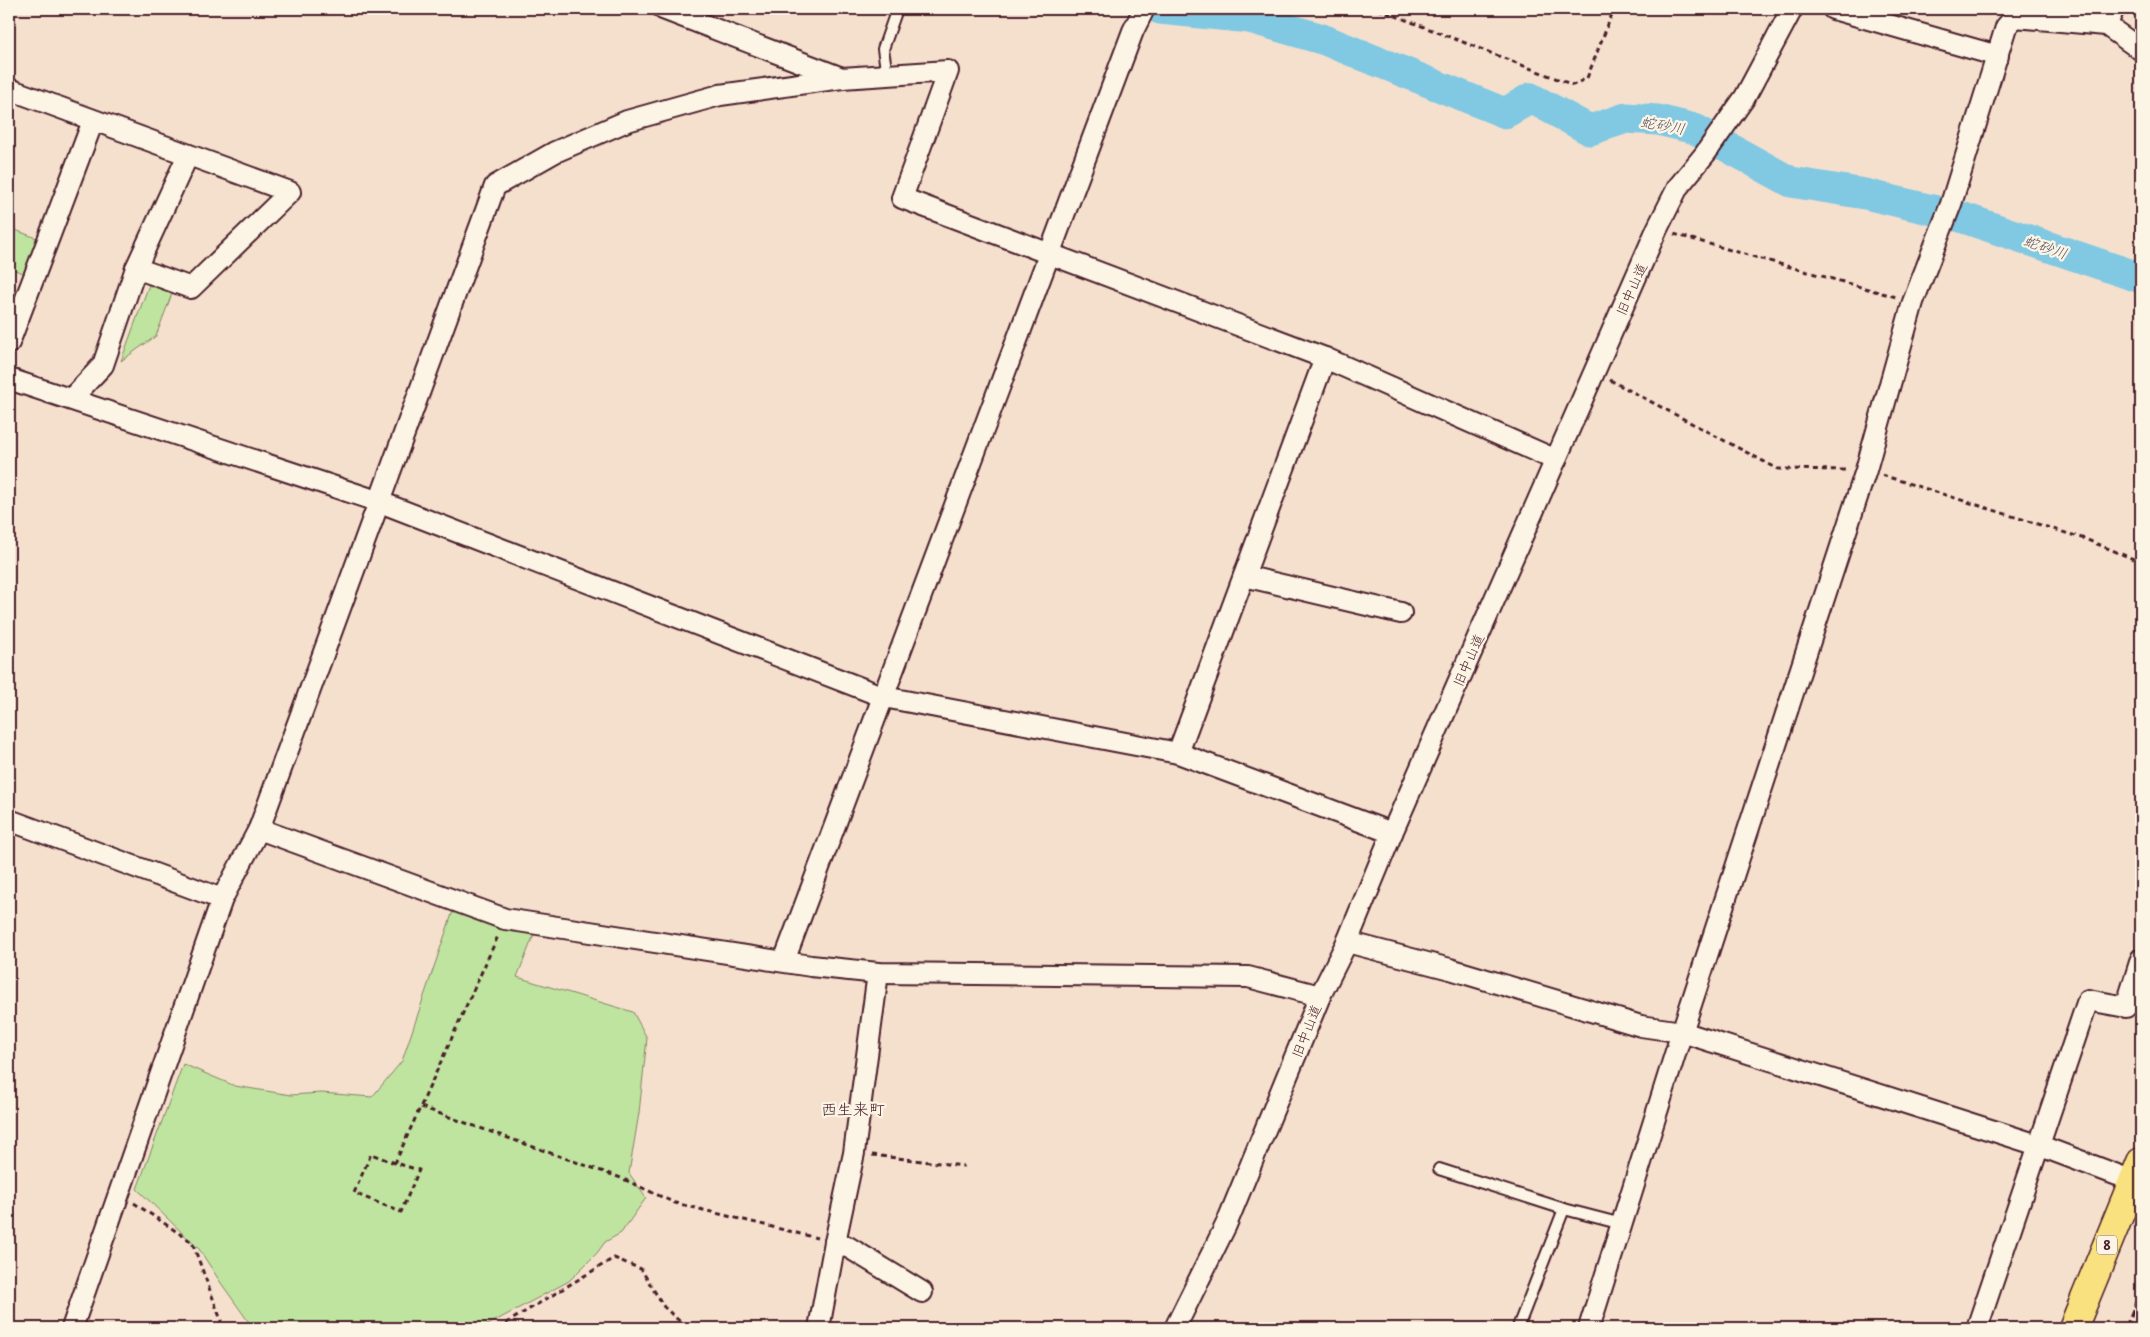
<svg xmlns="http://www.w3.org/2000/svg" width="2150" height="1337" font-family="'Playpen Sans','Klee One',sans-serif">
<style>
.green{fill:#bfe49f;stroke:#848265}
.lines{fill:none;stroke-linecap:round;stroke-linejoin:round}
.river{stroke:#81c8e2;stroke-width:31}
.service-casing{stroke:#4a1f2b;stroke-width:14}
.minor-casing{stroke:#4a1f2b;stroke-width:24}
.trunk-casing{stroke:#4a1f2b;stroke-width:31}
.path{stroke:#4a1f2b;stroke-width:3;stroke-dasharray:5 4;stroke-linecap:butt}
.service{stroke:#fcf5e5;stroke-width:10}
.minor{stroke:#fcf5e5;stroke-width:20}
.trunk{stroke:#fae180;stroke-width:28}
.rail{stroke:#4a1f2b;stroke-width:4;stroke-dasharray:8 4;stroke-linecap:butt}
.labels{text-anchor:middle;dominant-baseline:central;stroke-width:4.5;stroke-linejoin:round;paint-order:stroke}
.shield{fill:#fcf5e5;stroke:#7f5f63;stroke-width:1}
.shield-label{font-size:12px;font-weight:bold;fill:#4a1f2b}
.street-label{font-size:14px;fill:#4a1f2b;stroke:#fcf5e5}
.water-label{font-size:15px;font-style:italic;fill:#5a5262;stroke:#fcf5e5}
.quarter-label{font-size:16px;fill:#4a1f2b;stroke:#fcf5e5}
</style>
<rect width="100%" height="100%" fill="#f5e0ce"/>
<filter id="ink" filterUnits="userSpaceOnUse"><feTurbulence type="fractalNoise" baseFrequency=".02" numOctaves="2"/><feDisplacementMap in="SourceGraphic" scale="10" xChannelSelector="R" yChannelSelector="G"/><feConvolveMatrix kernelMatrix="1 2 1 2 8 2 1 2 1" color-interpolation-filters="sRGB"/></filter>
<g filter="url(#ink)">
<g class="green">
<polygon points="10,228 39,239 26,274 9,268"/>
<polygon points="150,282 173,291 156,336 121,361"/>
<polygon points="454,908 535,932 517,977 633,1012 647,1038 639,1113 629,1173 646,1198 621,1233 605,1242 597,1253 569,1281 482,1328 253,1328 221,1283 199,1249 137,1189 183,1064 235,1086 291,1095 321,1093 372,1097 402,1061"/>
</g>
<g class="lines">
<polyline class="river" points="1160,9 1250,18 1322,39 1505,113 1531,98 1590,130 1626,118 1658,120 1695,129 1791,182 1865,194 1958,216 2141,278"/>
<defs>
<g id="service">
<polyline points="887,75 883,49 897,9"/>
<polyline points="1439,1169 1564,1209 1622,1224"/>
<polyline points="1518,1327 1564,1209"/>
</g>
<g id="minor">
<polyline points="663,9 842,78 948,71 902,198 1325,358 1556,460"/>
<polyline points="1833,9 1998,56"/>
<polyline points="2106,25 2114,9"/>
<polyline points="9,89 290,192 191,288 136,268"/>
<polyline points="9,343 93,121"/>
<polyline points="9,379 380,502 884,697 1178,753 1392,833"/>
<polyline points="71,399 103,365 136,268 188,155"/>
<polyline points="1244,576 1401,613"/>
<polyline points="1178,753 1325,358"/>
<polyline points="9,820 222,899"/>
<polyline points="259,829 505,919 811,966 878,973 1248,977 1320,996"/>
<polyline points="1347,942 1450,969 1641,1026 1682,1032 2038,1145 2141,1184"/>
<polyline points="784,961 1133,31 1144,9"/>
<polyline points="835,1242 848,1247 922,1292"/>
<polyline points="72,1328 222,899 259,829 495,186 555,152 627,121 720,95 842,78"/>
<polyline points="819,1328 835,1242 854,1153 878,973"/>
<polyline points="1175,1328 1226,1225 1320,996 1347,942 1392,833 1657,229 1678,187 1705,154 1745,97 1792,9"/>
<polyline points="1589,1328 1682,1032 1866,470 1913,302 1951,204 2006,27 2015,17 2106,25 2141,50"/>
<polyline points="1977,1328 2088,1000 2126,1007 2141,959"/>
</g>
<polyline id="trunk" points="2073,1328 2141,1162"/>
</defs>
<use href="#service" class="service-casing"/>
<use href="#minor" class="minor-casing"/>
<use href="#trunk" class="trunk-casing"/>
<g class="path">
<polyline points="1378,9 1573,85 1587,78 1614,9"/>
<polyline points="1674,234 1896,297"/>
<polyline points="1610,380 1778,469 1847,470"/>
<polyline points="1882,475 2085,539 2141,562"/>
<polyline points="421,1107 621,1178 675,1203 817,1238"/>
<polyline points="872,1155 964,1166"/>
<polyline points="395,1163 371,1154 354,1193 401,1212 419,1170 395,1163 498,936"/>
<polyline points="134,1203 192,1242 221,1320 220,1328"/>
<polyline points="498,1328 614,1258 641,1269 664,1307 687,1328"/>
</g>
<use href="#service" class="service"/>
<use href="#minor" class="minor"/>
<use href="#trunk" class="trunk"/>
<g class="rail">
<polyline points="2126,1328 2141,1291"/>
<polyline points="2138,1328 2141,1320"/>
</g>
</g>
</g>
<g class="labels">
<rect class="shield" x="2097" y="1235.5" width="20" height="19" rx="4"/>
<g class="shield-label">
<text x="2107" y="1245">8</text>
</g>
<g class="street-label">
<text transform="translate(1631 289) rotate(-66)">旧中山道</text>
<text transform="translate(1468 660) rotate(-66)">旧中山道</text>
<text transform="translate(1306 1031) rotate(-68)">旧中山道</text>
</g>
<g class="water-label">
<text transform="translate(1663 124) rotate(10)">蛇砂川</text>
<text transform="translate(2046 246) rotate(19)">蛇砂川</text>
</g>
<g class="quarter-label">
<text x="853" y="1108">西生来町</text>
</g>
</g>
<rect width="2150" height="1337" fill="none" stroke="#fcf5e5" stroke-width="30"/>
<rect x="15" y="15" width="2120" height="1307" fill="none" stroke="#4a1f2b" stroke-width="2" filter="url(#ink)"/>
</svg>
